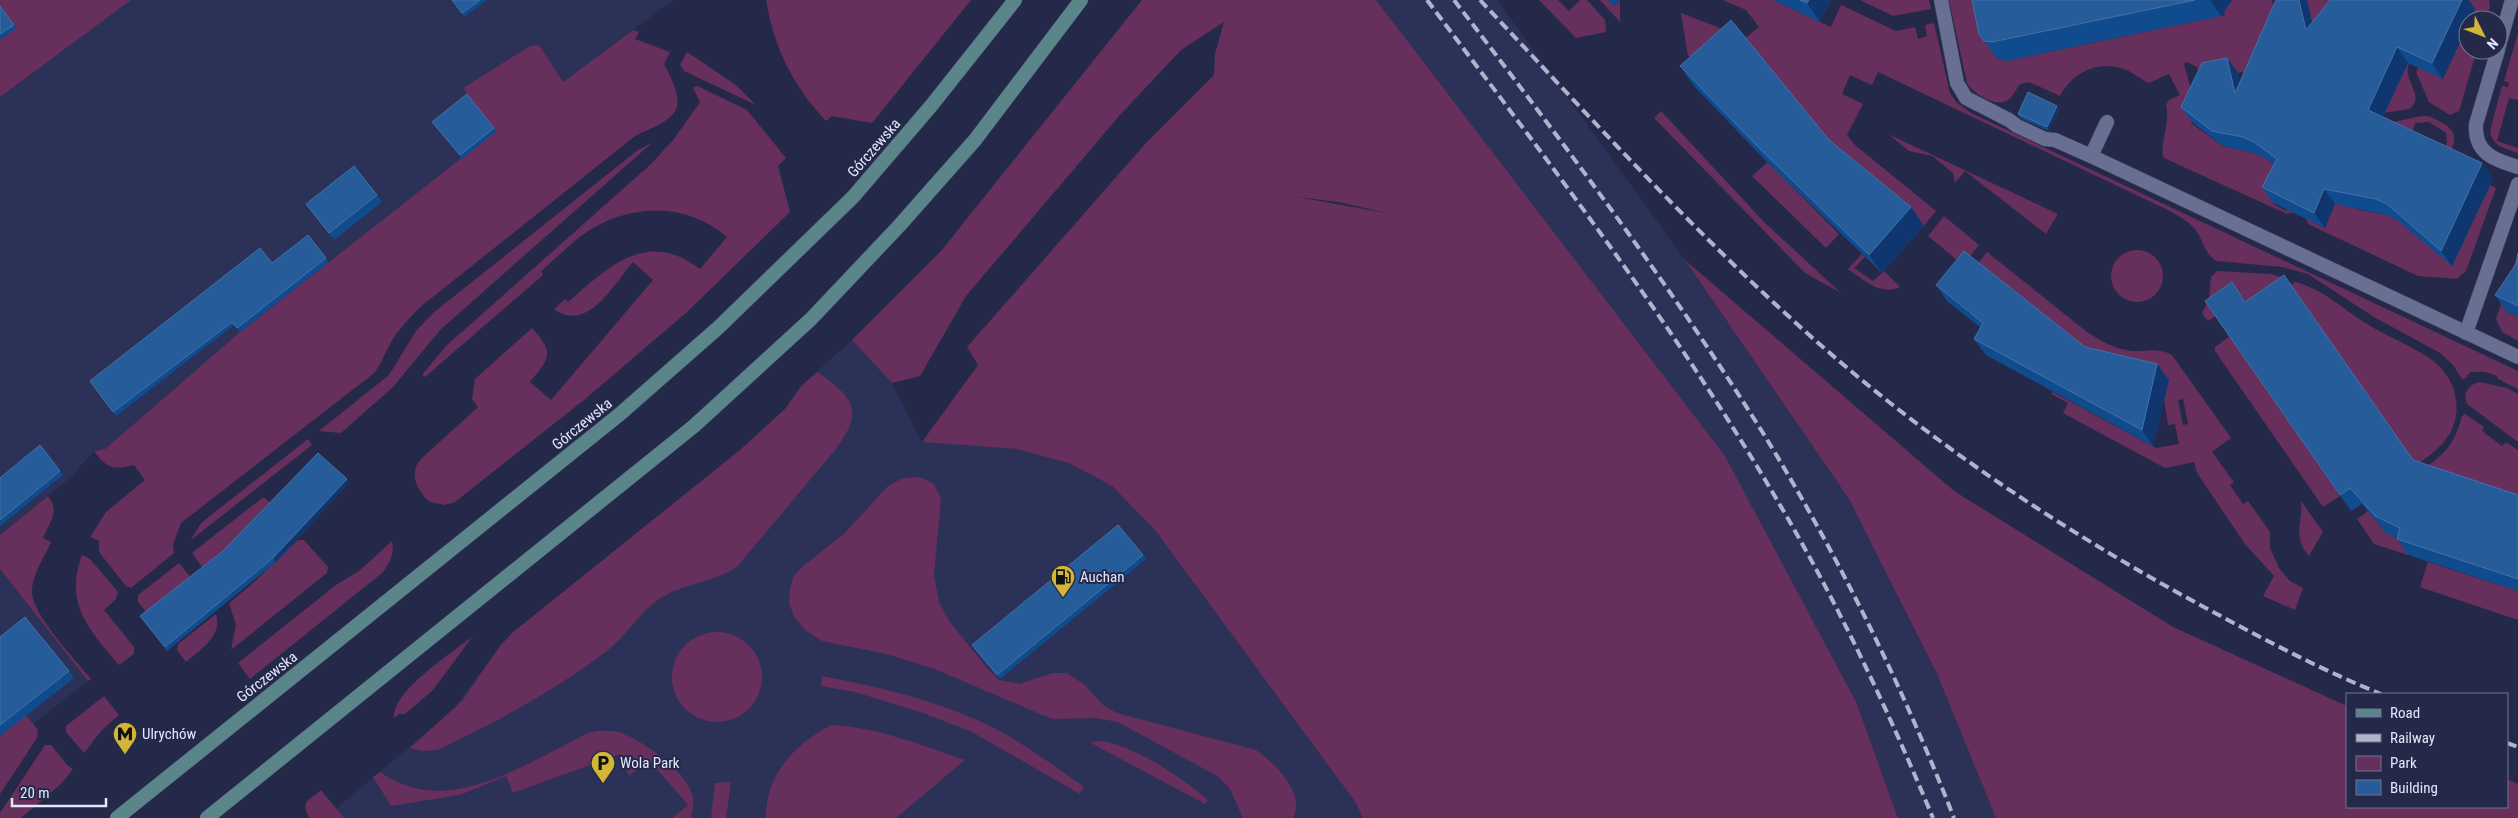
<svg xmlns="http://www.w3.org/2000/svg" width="2518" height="818" font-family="'Roboto Condensed',sans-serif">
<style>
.built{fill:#2c3157}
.green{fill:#672f5b;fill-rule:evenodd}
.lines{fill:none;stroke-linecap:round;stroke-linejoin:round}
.minor-casing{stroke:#41445f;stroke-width:15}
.secondary-casing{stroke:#41445f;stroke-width:15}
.minor{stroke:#686f93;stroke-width:14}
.secondary{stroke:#5a868b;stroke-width:14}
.rail{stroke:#afb4cc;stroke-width:4;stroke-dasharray:10 5;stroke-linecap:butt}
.wall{fill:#104b8e}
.shaded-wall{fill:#0f366e}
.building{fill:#265c9a;stroke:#4471a9}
.labels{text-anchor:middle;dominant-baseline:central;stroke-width:4;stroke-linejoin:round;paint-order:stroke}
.street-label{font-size:15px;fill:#e2e7fc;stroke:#252949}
.poi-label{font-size:15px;fill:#e2e7fc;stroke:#252949;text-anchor:start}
</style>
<rect width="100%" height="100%" fill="#252949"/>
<g class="built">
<polygon points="0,0 673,0 497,131 240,332 105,449 94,451 70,478 0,535"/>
<polygon points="1376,0 1497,0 1685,260 1849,499 1937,674 1996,818 1898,818 1856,702"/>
<polygon points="852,340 892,383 922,442 1017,449 1061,459 1112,486 1155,530 1356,803 1363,818 325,818 453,710 500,646 512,633 740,450 785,409 802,385"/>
<polygon points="0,569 88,681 0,750"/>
</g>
<g class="green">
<polygon points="0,0 131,0 0,97 0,40 16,28 0,7"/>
<path d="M766 0H971L872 123 832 116 826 121C792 84 775 50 766 0Z"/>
<path d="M1142 0H1376L1725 456 1856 702 1898 818H1363L1356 803 1155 530 1112 486 1069 463 1017 449 922 442 978 365 967 347 1146 143 1214 75 1215 54 1224 22 1181 50 1120 115 966 296 920 376 892 383 852 340 941 251ZM1297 197 1338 202 1387 213H1386Z"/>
<polygon points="1539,0 1558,0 1569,11 1580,0 1587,0 1605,20 1606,32 1576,38"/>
<polygon points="1600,0 1608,0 1614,6 1620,0 1620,22"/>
<path d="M1723 0H1773L1831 27 1841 5 1896 31 1915 27 1918 39 1927 36 1925 25 1934 23 1950 93 1956 102 1971 113 2518 371V389L2498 379 2497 376 2485 372H2470L2466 378 2462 379 2453 365 2440 353 2374 317 2308 274 2282 267 2217 261C2205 255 2204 242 2197 232 2191 223 2182 218 2172 212L1878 72 1872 85 1850 75 1842 94 1863 104 1847 135 1855 145 1936 211 1924 226 1842 158 1744 39 1759 27 1746 10Z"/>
<polygon points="1860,0 1929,0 1931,9 1893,16"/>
<path d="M1949 0H1991L2006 61 2225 15 2224 11 2232 0H2272L2278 27 2307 0H2352L2257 69 2213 78 2191 123 2223 146 2254 153 2265 158 2291 177 2295 212 2287 214 2164 158C2158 147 2171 124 2166 105L2169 100 2180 95 2169 74 2149 83C2140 79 2133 72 2124 69 2098 60 2073 72 2060 96L2029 82 2020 84C2016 89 2014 96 2008 100 1997 108 1973 94 1967 83ZM2187 62 2197 67 2199 78 2192 87 2190 86 2184 64ZM2276 197 2290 203 2286 211 2273 204Z"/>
<polygon points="2447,0 2489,0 2490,6 2486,20 2470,20"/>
<polygon points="1681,13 1725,30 1706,71 1691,56 1688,56"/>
<polygon points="2468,25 2468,50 2477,50 2459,111 2450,115 2429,102 2416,72 2419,67 2443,78"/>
<path d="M633 30 639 32 635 39 670 52 664 64C689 111 680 116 635 136L419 308C408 320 396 332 389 346 383 357 381 365 373 374L181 523 173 544 174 553 131 588 126 586 99 552V541L90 537 106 512 145 480 134 465C113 470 107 469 94 451L105 449 240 332 496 131 463 88 530 46 539 45 563 82Z"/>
<path d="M2518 33V100L2509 98 2497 141 2518 148V153C2506 149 2492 146 2490 131L2502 86 2508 87 2509 83 2504 81Z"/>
<polygon points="687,52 736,85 756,105 684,71 680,65"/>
<path d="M2399 58 2409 63C2402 82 2427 96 2409 109L2377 114 2373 112 2387 108 2400 79Z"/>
<path d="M697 86 747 110 786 158 778 166 790 212 686 313 584 400 455 502 445 505 430 502C417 491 408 473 421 459L478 407 472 399 475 379 532 328C555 354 550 357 530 382L551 400 653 280 633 262C614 284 587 334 554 309L565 299 568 302C599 276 635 237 680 257 687 260 694 265 700 269L727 237C685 201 626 203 581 236 567 247 554 260 541 271L543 275 425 377 422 375 446 346 650 165 674 139 700 102 693 88Z"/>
<polygon points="1661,111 1764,222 1841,293 1805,273 1654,118"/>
<path d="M2422 116C2428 115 2431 117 2437 120 2459 131 2456 137 2449 158L2379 125ZM2429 122 2446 133 2447 142 2444 149 2412 134 2415 123Z"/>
<polygon points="1888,134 2058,214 2046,234 1965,171 1955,183 1953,173 1932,156 1909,151"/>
<polygon points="653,142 441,329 393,387 341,433 319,431 389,375 416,331 433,313 638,150"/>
<polygon points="1768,162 1839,234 1826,248 1752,176"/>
<polygon points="2322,184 2356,209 2387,215 2397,220 2490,185 2496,188 2466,271 2457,279 2418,276 2308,224 2306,219"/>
<polygon points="1944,216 1979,245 1963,265 1928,236"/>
<circle cx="2137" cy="276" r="26"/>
<path d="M1987 252 2087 332C2101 341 2115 349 2132 351 2148 352 2155 347 2172 355L2231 438 2212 452 2234 482 2230 485 2243 504 2248 501 2270 532V548L2279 568 2290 581 2303 588 2295 610 2263 596 2274 576 2245 544 2197 473 2194 462 2165 468 2063 413 2068 403 2051 394 2053 392 2156 448 2179 444 2175 424 2168 425 2164 399 2168 380 2096 364 1975 267ZM2183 399 2188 424 2183 425 2178 400Z"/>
<polygon points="2518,253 2518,296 2506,311 2518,317 2518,341 2502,332 2496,319"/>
<path d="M1862 254 1865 257 1854 268 1873 281 1884 271 1900 287C1880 296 1864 280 1848 269Z"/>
<polygon points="1685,260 1954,491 2173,627 2347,706 2347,807 2507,807 2507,779 2518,784 2518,818 1996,818 1937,674 1849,499"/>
<polygon points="2217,271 2271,274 2284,278 2247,303 2240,294 2233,305 2208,321 2202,314 2209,298 2211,277"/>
<path d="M2295 282C2322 288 2344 310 2367 324 2389 338 2416 347 2436 363 2457 381 2463 412 2449 435 2440 449 2425 459 2412 468L2254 313Z"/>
<polygon points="2230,336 2340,496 2323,507 2215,351 2215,347"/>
<path d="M818 372C854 399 865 410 835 450L737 567C713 583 682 583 658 600 638 614 626 636 607 651 557 689 494 724 437 750L422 751 410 748 462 701 500 646 512 633 740 450 785 409 802 385Z"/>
<path d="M2480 382 2507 388 2518 394V442L2467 404C2462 393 2469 384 2480 382Z"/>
<path d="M2465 414 2484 427 2482 431 2502 446 2506 442 2518 450V507L2417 474C2443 455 2454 447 2462 416Z"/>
<polygon points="308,439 312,445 191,540 201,523"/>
<path d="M920 477 934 484 941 499 934 575 939 602 949 621 988 669 999 680 1020 684 1052 673H1067L1085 685 1103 705 1117 713 1256 750C1273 762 1307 793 1293 818H1243L1230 789 1219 777 1118 722 1095 718 1052 719 932 668 886 654 822 641 805 630 795 618 789 604 790 590 793 577 803 566 844 534 888 486 903 478Z"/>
<path d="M48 496C60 512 50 521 43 538L51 542C45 556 33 573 32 589 29 612 76 660 91 679L88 681 0 569V535Z"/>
<polygon points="262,498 265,498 272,505 205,571 192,553"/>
<path d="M2301 501 2323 532 2309 556C2292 537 2303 522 2301 501Z"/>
<polygon points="2368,511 2386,533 2412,542 2408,555 2374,544 2357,519"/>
<polygon points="298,540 304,540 328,567 327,573 231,650 236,625 229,603 250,586"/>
<path d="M392 541C395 553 390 564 382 573L250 679 238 663 336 585 359 571Z"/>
<path d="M82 555 90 559 118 592 116 599 104 610 134 647V654L119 665C89 629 64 604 82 555Z"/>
<polygon points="2428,562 2518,591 2518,620 2420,587"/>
<polygon points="179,563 192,579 148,614 138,602 138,595"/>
<path d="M216 614C223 636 200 650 186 662L177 650 178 644Z"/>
<circle cx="717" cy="677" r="45"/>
<path d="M473 636 433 690 405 714H399L394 718C392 691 453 652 473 636Z"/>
<path d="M822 676C875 686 927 698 977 720 1016 737 1050 763 1084 787L1080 794 972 732 923 713 855 692 821 686Z"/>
<polygon points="104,696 119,715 101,731 84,753 66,732 66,726"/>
<polygon points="26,715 38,730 37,738 0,794 0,736"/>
<path d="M831 725C877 727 921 745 965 760L896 818H766C765 775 795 744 831 725Z"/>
<path d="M615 731C639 737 689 772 693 798 694 804 692 812 691 818H672L688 805 649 760 629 776 620 754 513 793 506 776 460 795 391 806 373 777 380 772C439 814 505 776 561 747 571 743 581 735 592 732 599 730 608 731 615 731Z"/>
<path d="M1104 741C1143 751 1178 775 1208 800L1205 804 1089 742Z"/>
<polygon points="45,745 51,745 67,765 73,769 61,784 21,818 0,818 0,813"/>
<polygon points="731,782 726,818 711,818 715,783"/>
<polygon points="321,790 344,818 309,818 305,808 306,802"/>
</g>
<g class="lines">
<defs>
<g id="minor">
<polyline points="1941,0 1957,83 1966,98 2009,120 2017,126 2045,139 2055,140 2091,156"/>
<polyline points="2498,49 2512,0"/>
<path d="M2498 50 2476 124C2474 153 2494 160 2518 167"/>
<polyline points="2107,122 2091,156 2518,357"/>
<polyline points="2466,333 2518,184"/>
</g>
<g id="secondary">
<polyline points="117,818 620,414 719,327 853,197 931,106 1015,0"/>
<polyline points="207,818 694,426 811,319 899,226 975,140 1081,0"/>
</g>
</defs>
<use href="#minor" class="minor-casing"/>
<use href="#secondary" class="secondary-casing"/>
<use href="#minor" class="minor"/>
<use href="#secondary" class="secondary"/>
<g class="rail">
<path d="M1427 0C1553 168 1682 335 1787 517 1843 614 1890 715 1933 818"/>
<path d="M1454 0C1562 141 1669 283 1763 433 1838 555 1902 685 1954 818"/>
<path d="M1480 0C1589 116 1696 235 1816 341 1937 448 2073 537 2215 613 2269 642 2324 671 2381 694"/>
<polyline points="2507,743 2518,747"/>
</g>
</g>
<g class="wall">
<polygon points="452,0 487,0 464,17"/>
<polygon points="1608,0 1620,0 1614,6"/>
<polygon points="1773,0 1831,0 1820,22"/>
<polygon points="1972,0 2232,0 2221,16 2006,61 1997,59 1979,34"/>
<polygon points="2276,0 2307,0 2312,23 2475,9 2470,20 2468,20 2468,25 2443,79 2408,63 2383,117 2493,179 2452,266 2397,220 2387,215 2335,204 2325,228 2273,203 2262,187 2274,164 2265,158 2254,153 2223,146 2192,122 2181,107 2227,58 2238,73 2240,81"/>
<polygon points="0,6 16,28 0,40"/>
<polygon points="1680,66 1829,140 1911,207 1924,226 1882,273 1770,165 1693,85"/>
<polygon points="2057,106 2059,110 2049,131 2020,118 2018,114"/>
<polygon points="435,125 494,128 497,131 462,159"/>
<polygon points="377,195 382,202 334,240 306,204"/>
<polygon points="308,235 329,262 240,332 234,325 116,416 90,381 272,263"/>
<polygon points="2518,253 2518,317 2506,311 2495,295 2516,264"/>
<polygon points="1936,285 2085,347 2157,364 2169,380 2153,446 1986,355 1974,339 1981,328 1947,301"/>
<polygon points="2205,301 2246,302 2413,460 2518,495 2518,591 2408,555 2397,539 2397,538 2386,533 2362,504 2351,511"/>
<polygon points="60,471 63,475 0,526 0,478"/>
<polygon points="349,483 276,562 167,651 140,616"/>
<polygon points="1143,555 1146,559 1000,679 975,649"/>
<polygon points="0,637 69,671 74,678 0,736"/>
</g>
<g class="shaded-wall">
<polygon points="1809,0 1831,0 1820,22 1807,3"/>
<polygon points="2210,0 2232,0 2221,16"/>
<polygon points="2299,0 2307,0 2317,46 2306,30"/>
<polygon points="2462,0 2469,0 2475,9 2470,20 2468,20 2468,25 2443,79 2432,63"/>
<polygon points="2397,47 2408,63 2379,125 2368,110"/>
<polygon points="2227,58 2238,73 2246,108 2235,93"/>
<polygon points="2057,106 2059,110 2049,131 2047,127"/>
<polygon points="2482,163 2493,179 2452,266 2441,251"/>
<polygon points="2324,189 2335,204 2325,228 2314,213"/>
<polygon points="1911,207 1924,226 1882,273 1869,255"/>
<polygon points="2157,364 2169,380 2153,446 2142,430"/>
<polygon points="347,479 349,483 276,562 273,558"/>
</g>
<g class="building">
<polygon points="452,0 480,0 462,13"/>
<polygon points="1800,0 1809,0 1807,3"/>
<polygon points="1972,0 2195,0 1992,42 1984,41 1979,34"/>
<polygon points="2276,0 2299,0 2306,30 2330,0 2462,0 2432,63 2397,47 2368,110 2482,163 2441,251 2387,204 2376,199 2324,189 2314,213 2262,187 2277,159 2254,142 2243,137 2212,131 2181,107 2202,63 2227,58 2235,93"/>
<polygon points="0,6 14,25 0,34"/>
<polygon points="1731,20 1829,140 1911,207 1869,255 1757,146 1680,66"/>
<polygon points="2028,92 2057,106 2047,127 2018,114"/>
<polygon points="467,94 494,128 460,155 432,122"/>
<polygon points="354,166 377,195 329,233 306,204"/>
<polygon points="308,235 326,258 237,328 232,322 113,412 90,381 260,248 272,263"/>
<polygon points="1964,251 2085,347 2157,364 2142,430 1974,339 1983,323 1936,285"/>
<polygon points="2518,253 2518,306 2495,295 2516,264"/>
<polygon points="2284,275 2413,460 2518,495 2518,579 2397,539 2400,528 2375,516 2350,488 2340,495 2205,301 2232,282 2245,302"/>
<polygon points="40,445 60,471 0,520 0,478"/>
<polygon points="318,453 347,479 273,558 165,647 140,616 223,551"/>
<polygon points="1118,525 1143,555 997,675 972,645"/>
<polygon points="25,617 69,671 0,725 0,637"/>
</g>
<defs>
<symbol id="fuel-pin" viewBox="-11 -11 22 30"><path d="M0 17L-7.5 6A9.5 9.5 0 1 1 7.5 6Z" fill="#d3b635" stroke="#252949"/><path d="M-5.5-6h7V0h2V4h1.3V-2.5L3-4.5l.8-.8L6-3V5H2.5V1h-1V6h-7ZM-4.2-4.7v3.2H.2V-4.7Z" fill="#111"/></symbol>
<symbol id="metro-pin" viewBox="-11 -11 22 30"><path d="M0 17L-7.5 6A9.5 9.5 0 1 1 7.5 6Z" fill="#d3b635" stroke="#252949"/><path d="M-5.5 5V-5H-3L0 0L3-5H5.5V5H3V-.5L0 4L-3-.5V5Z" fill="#111"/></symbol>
<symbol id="parking-pin" viewBox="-11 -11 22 30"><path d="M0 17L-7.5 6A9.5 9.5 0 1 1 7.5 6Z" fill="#d3b635" stroke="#252949"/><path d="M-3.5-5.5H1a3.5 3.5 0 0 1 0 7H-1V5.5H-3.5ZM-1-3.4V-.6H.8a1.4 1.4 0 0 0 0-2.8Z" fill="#111"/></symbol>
</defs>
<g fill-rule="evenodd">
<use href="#fuel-pin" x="1049" y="563" width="28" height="38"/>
<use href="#metro-pin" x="111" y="720" width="28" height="38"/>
<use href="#parking-pin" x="589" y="749" width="28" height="38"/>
</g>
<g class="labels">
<g class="street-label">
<text transform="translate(874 148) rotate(-49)">Górczewska</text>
<text transform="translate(582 424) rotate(-39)">Górczewska</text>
<text transform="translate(267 677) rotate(-38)">Górczewska</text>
</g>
<g class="poi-label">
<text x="1080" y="577">Auchan</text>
<text x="142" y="734">Ulrychów</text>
<text x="620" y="763">Wola Park</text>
</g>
</g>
<rect x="2346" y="693" width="162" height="115" fill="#252949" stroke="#717591"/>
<rect x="2356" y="709" width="25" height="8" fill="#5a868b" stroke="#717591"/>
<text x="2390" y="718" font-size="15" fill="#e2e7fc">Road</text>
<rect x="2356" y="734" width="25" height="8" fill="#afb4cc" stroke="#717591"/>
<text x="2390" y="743" font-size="15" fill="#e2e7fc">Railway</text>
<rect x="2356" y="756" width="25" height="15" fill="#672f5b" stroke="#717591"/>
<text x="2390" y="768" font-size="15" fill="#e2e7fc">Park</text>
<rect x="2356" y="780" width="25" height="15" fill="#265c9a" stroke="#717591"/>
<text x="2390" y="793" font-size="15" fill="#e2e7fc">Building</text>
<g transform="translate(2483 35) rotate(132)"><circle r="24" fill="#252949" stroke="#717591"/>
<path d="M0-4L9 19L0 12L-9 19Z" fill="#d3b635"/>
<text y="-8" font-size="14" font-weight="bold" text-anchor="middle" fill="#e2e7fc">N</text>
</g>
<path d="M12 798v8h94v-8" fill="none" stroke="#e2e7fc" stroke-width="2.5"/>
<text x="20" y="798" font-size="15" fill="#e2e7fc" stroke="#252949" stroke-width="4" paint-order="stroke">20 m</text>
</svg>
